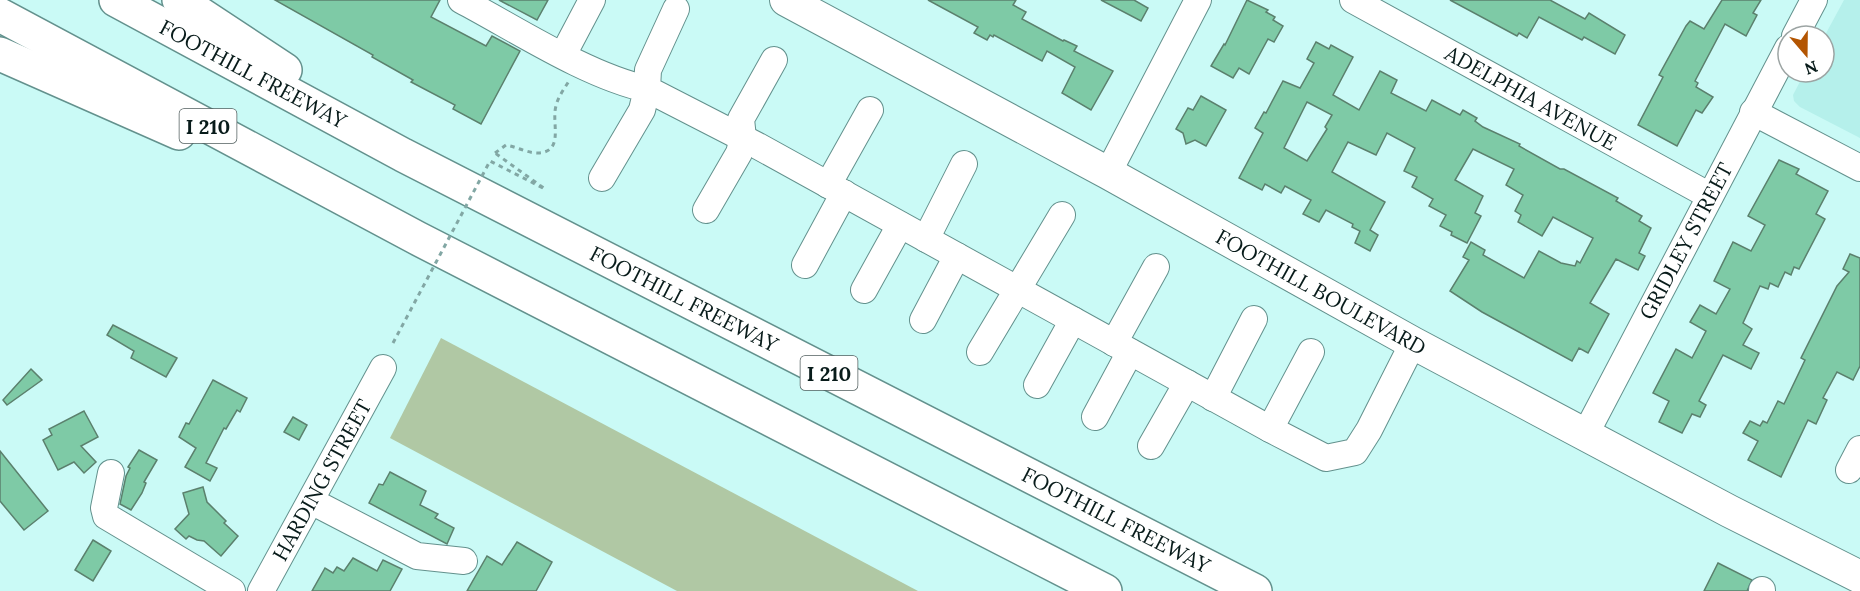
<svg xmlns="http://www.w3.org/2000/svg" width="1860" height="591" font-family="Lora,serif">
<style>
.built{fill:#b5f0eb}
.green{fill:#b0c8a4}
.building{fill:#7ecaa6;stroke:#5b806d;stroke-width:1.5;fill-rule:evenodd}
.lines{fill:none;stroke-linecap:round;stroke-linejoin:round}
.minor-casing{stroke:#63918d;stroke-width:28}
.major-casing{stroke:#63918d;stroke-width:34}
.highway-casing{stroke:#63918d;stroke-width:36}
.path{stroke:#82a7a4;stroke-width:3;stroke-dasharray:4.5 4.5;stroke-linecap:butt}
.minor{stroke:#fff;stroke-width:26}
.major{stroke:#fff;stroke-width:32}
.highway{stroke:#fff;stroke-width:33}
.path-bridge{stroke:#82a7a4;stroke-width:3;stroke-dasharray:4.5 4.5;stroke-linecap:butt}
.labels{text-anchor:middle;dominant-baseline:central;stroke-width:6;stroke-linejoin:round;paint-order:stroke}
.shield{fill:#fff;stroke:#525f5f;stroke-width:1.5}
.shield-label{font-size:20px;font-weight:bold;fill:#081b1a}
.street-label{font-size:21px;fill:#081b1a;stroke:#fff}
</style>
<rect width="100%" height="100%" fill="#cafaf6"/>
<polygon class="built" points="1844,0 1860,0 1860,138 1800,107 1794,101 1793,95 1805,72 1824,72 1824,37"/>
<polygon class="green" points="441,338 918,591 677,591 390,438"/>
<g class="building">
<polygon points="275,0 440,0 431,17 486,46 492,36 520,51 481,124 453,109 455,105 411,82 413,80 372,57 373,55"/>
<polygon points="499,0 548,0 537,20"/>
<polygon points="928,0 1016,0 1013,5 1026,12 1022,19 1063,41 1064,40 1077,46 1074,51 1113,71 1091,110 1062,93 1075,67 1047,51 1042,61 994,35 993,37 990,35 987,40 974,33 978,27"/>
<polygon points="1101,0 1134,0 1148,8 1141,21"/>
<polygon points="1247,0 1268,10 1266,12 1275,17 1273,20 1283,26 1274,42 1268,39 1249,74 1239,68 1233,78 1211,66 1224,44 1225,45"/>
<polygon points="1450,0 1550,0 1585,19 1589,13 1625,35 1615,54 1584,37 1582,40 1539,17 1527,38 1519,33 1517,36"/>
<polygon points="1722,0 1761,0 1753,13 1757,15 1746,36 1725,24 1695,81 1698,83 1696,87 1713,97 1702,113 1696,110 1677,146 1638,125 1663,77 1659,75 1686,26 1690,21 1704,29"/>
<path d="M1316 42 1329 49 1331 45 1353 57 1333 95 1359 110 1380 71 1397 80 1391 93 1426 111 1432 100 1460 115 1463 110 1477 118 1475 121 1483 127 1520 144 1519 146 1560 169H1564L1618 198 1616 201 1642 216 1639 221 1651 228 1639 253 1645 256 1638 270 1616 259 1590 303 1609 314 1588 353 1579 348 1572 361 1482 312 1450 291 1469 260 1463 257 1471 242 1485 250 1483 255 1524 278 1539 251 1561 263 1575 266 1577 261 1580 263 1593 238 1553 217 1542 236 1518 222 1521 215 1515 211 1523 195 1506 185 1514 169 1473 149 1455 180 1483 196 1475 213 1481 216 1467 243 1451 235 1452 232 1440 226 1446 215 1429 206 1433 199 1412 187 1417 177 1404 171 1415 148 1387 133 1376 155 1348 142 1332 172 1385 202 1370 230 1378 235 1370 251 1355 243 1360 231 1352 227 1353 224 1326 210 1319 222 1303 214 1311 200 1285 186 1281 193 1265 184 1262 190 1239 178 1263 133 1255 128 1264 112 1266 113 1283 81 1300 88 1314 63 1307 59ZM1307 102 1332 115 1325 127 1327 129 1307 161 1284 148Z"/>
<polygon points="1201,96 1226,110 1206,146 1195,140 1186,144 1183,133 1176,129 1188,108 1193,110"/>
<polygon points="1779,160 1799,169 1796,174 1828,191 1816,214 1825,219 1799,269 1794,267 1791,275 1785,272 1778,287 1770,283 1768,289 1760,286 1743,323 1752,329 1743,345 1759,353 1751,369 1723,355 1699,401 1706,405 1700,417 1692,414 1682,433 1659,422 1669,401 1653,393 1676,349 1692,358 1706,331 1690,322 1700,305 1716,314 1730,289 1714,281 1733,242 1751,251 1765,225 1748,216"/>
<polygon points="1850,254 1860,258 1860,366 1853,380 1837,372 1823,398 1827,400 1816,424 1808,420 1781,477 1748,460 1758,441 1743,433 1750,421 1760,426 1763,421 1767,423 1778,401 1784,404 1805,360 1801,358 1837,286 1849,272 1843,269"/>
<polygon points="113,325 177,358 166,377 131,358 134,351 107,335"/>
<polygon points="31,369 42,380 7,405 3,400"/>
<polygon points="213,380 247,398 240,412 237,410 226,429 224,428 206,463 217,468 210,481 185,467 196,448 179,437 186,423 189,424"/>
<polygon points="84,411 98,437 81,446 96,462 84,473 74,462 58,470 43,440 52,435 49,429"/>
<polygon points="293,417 307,425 299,440 284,432"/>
<polygon points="139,450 157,460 144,482 146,483 142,493 131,510 120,504 126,476 130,468 128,467"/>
<polygon points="0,451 48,511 24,530 0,501"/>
<polygon points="390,472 426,491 420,505 438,514 435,518 454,528 447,544 369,503 379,484 383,485"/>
<polygon points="203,487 207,502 226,521 224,523 238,536 221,556 204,541 197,540 189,536 186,539 175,529 189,514 183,493"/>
<polygon points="93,540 111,551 93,581 75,570"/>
<polygon points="517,542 552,562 536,591 467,591 487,556 502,565"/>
<polygon points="353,558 377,571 383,560 402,569 390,591 312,591 325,568 333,573 337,567 344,571"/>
<polygon points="1718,563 1752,580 1747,591 1704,591"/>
</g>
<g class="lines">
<defs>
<g id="minor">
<path d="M461 0C516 29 587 76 647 89L642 110 602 178"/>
<polyline points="1353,0 1710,196"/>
<polyline points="676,9 648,70 647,89 758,146 1270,429 1326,458 1355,452 1369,430 1413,343"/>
<polyline points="1795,36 1814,0"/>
<polyline points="563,55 592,0"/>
<polyline points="1753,112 1860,168"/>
<polyline points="1108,173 1198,0"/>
<polyline points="828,185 870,110"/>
<polyline points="706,210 739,153 743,138 741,119 774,60"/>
<polyline points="926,239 964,164"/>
<polyline points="805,265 844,193"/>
<polyline points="864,290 900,225"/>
<polyline points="923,320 957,256"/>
<polyline points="1114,343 1156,267"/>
<polyline points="980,352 1062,215"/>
<polyline points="1037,385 1073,320"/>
<polyline points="1213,398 1254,319"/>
<polyline points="1095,417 1130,352"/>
<polyline points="1270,429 1311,352"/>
<polyline points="1585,435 1788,48"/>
<polyline points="1151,446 1187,383"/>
<polyline points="1849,470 1860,449"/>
<polyline points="111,473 104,508 106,516 232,591"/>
<polyline points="311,501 417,556 464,561"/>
<polyline points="261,591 383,368"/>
<polyline points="1762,591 1762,590"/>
</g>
<polyline id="major" points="786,0 1108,173 1413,343 1729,511 1860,577"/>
<g id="highway">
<polyline points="116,0 403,155 1255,591"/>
<polyline points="179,0 285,70"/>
<polyline points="0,15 417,238 1105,591"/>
<polyline points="0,54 179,133"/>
</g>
</defs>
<use href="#minor" class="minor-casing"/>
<use href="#major" class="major-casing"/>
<use href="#highway" class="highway-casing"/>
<path class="path" d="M495 153 506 145C517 147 527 153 538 153 565 152 551 122 556 106 558 97 564 89 569 81"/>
<use href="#minor" class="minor"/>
<use href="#major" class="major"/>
<use href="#highway" class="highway"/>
<polyline class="path-bridge" points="393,343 490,161 545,189 495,153"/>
</g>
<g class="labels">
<g class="shield">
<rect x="179.5" y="109" width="57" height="34" rx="4.5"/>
<rect x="800.5" y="356" width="57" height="34" rx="4.5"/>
</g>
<g class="shield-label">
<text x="208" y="126">I 210</text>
<text x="829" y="373">I 210</text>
</g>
<g class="street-label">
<text transform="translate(253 74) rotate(28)">FOOTHILL FREEWAY</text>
<text transform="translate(1531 98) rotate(29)">ADELPHIA AVENUE</text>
<text transform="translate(1686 241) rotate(-62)">GRIDLEY STREET</text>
<text transform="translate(1321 292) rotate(29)">FOOTHILL BOULEVARD</text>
<text transform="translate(684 299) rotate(27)">FOOTHILL FREEWAY</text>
<text transform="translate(322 480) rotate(-61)">HARDING STREET</text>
<text transform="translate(1116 520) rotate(27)">FOOTHILL FREEWAY</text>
</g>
</g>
<g transform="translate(1806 54) rotate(160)"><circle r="28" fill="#ffffff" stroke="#9ca4a3" stroke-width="1.5"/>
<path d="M0-4.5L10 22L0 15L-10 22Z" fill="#b35502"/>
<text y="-9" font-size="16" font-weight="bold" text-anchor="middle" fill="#081b1a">N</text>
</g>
</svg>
